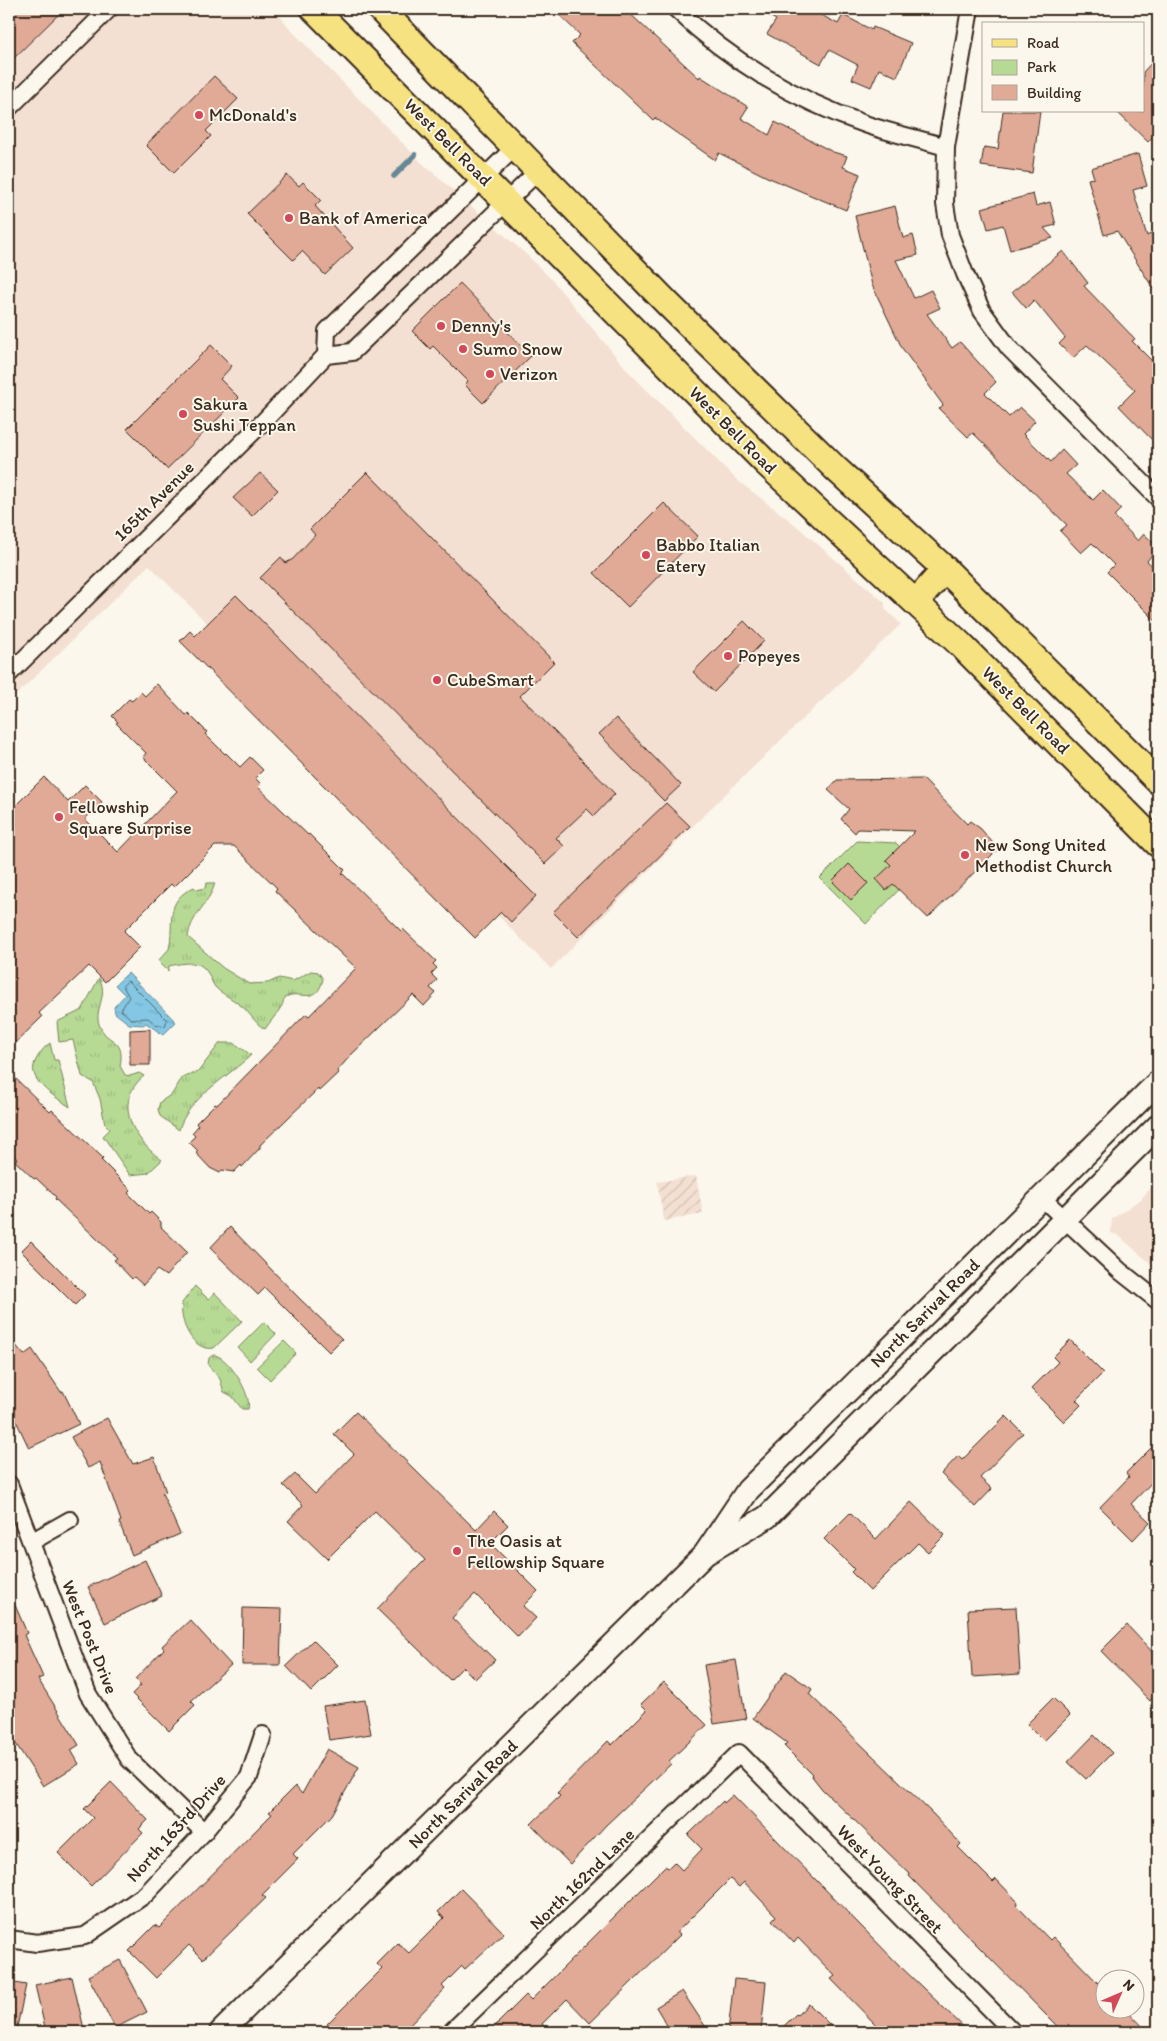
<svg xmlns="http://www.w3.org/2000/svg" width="1167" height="2041" font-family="Itim,sans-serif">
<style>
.built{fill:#f3e0d2}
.industrial{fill:url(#industrial-furrows)}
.grass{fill:url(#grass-tufts);stroke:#788259}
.park{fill:#b6da94;stroke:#788259}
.water{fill:url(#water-ripples);stroke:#668895}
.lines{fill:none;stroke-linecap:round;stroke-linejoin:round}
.shore{stroke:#58696d;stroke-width:1}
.stream{stroke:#668895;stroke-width:5.5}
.building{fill:#e0aa96;stroke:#3b2a1e}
.street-casing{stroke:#3b2a1e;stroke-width:20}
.secondary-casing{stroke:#3b2a1e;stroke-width:26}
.primary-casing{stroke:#3b2a1e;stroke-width:29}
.street{stroke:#fbf7ec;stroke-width:16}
.secondary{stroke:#fbf7ec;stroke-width:22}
.primary{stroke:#f7e281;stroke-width:25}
.poi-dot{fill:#d1495b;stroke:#fbf7ec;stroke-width:2}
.labels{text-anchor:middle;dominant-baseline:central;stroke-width:4;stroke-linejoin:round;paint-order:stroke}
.poi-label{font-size:18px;fill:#3b2a1e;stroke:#fbf7ec;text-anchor:start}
.street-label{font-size:18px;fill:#3b2a1e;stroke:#fbf7ec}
</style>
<defs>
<pattern id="industrial-furrows" width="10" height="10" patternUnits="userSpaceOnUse" patternTransform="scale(1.25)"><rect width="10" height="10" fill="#f3e0d2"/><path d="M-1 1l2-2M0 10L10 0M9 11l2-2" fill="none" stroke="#d1c0b4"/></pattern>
<pattern id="grass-tufts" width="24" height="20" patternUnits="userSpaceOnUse" patternTransform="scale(1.25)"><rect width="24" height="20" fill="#b6da94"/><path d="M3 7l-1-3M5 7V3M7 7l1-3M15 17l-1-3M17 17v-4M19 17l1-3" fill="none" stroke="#9dbb7f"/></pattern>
<pattern id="water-ripples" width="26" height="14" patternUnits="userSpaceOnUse" patternTransform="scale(1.25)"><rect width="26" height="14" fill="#83c7e4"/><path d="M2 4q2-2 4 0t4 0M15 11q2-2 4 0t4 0" fill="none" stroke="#72abc3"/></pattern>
</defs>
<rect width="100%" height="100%" fill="#fbf7ec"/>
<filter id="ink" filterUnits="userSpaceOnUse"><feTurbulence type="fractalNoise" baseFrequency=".02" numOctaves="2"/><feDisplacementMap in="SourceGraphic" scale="10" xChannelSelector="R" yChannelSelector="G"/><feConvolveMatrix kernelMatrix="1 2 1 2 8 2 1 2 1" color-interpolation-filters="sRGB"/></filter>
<g filter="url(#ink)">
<g class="built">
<polygon points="9,9 274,9 293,32 422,163 528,256 553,281 629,372 738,481 792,522 885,603 885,609 901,624 710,809 551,969 149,565 9,702"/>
<polygon points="1158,1180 1158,1270 1118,1235 1111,1233 1112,1219 1141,1199"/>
</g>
<polygon class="industrial" points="696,1176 703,1214 664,1221 657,1182"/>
<g class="grass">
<path d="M207 883H215C210 903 190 916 188 937L223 968 249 984 268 983 279 978 293 981 311 971 318 972 323 979C317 1007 298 989 286 997 282 1000 284 1004 281 1007 277 1014 270 1022 265 1029 254 1023 250 1012 240 1005 232 998 223 995 215 987 210 980 209 970 200 965 192 961 178 964 169 966L168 971 158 961 169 949C175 922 163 902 194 887L197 890 205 888Z"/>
<path d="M99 978C109 995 94 1009 99 1024 106 1045 126 1036 120 1066L125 1075 130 1076 139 1073 144 1076C111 1103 135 1141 162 1160L148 1173 130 1175 103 1136 110 1129 105 1124 100 1099 93 1082 82 1076 73 1040 59 1042 57 1022 82 1010Z"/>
<path d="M50 1043 54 1060H58L70 1107C55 1096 23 1080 37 1058 41 1052 44 1047 50 1043Z"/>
<path d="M220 1043H234L251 1055C228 1077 187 1099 179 1130L160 1116 158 1109 160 1102 172 1094 182 1078 198 1072Z"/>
<path d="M195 1286 208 1299 215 1293 242 1321 214 1348C192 1352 179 1321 182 1303Z"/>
<path d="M213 1355C227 1354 253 1396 248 1409H242L232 1396 224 1392 220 1379 208 1365 209 1358Z"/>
</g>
<g class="park">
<polygon points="857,841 896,843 917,864 917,871 866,924 820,878"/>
<polygon points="264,1322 276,1334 250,1361 238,1348"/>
<polygon points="284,1341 296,1353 270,1380 257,1367"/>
</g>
<polygon class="water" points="128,973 176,1022 163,1035 146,1023 143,1025 129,1024 115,1013 114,1007 125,995 115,985"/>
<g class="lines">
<polygon class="shore" points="128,981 167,1020 165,1026 155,1024 148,1018 131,1019 121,1010 129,997 123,986"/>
<polyline class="stream" points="394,176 415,155"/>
</g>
<g class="building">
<polygon points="9,9 64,9 9,63"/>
<polygon points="553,9 625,9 699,78 700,76 748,107 741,118 769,135 775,122 833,152 847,156 843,167 860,174 846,210 767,177 719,153 715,160 655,118 653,120 572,43 580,35"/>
<polygon points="758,9 810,9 838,24 843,15 872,30 873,27 911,43 897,77 879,69 871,87 852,79 858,65 829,50 821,64 767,34 776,20"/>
<polygon points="1158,56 1158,131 1148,142 1116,111 1143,111 1143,72"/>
<polygon points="214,76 238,99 206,131 211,136 174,173 146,145"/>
<polygon points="1003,111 1040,111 1032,173 981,166 984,147 998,149"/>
<polygon points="1138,154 1147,186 1133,190 1147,236 1158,229 1158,296 1117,231 1104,235 1088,179 1094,178 1091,168"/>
<polygon points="287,175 299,186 303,182 321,200 315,206 353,248 325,275 302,251 293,260 247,214"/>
<polygon points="1033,194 1036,206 1050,202 1056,225 1044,228 1053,238 1010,250 1003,225 988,229 982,208"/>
<polygon points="895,206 903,238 913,235 918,255 896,260 914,298 931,290 940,308 927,314 952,348 960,342 996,382 985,393 1009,417 1020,407 1035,421 1023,434 1051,462 1062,450 1076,465 1066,474 1093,500 1103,490 1121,509 1114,516 1138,541 1144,534 1158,547 1147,561 1158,571 1158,623 1107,572 1114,565 1092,543 1081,553 1060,531 1067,525 973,433 968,437 939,409 943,405 902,348 872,285 855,216"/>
<polygon points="1063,251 1088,283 1084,286 1135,339 1132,341 1158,367 1158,446 1119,406 1135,390 1087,345 1073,358 1059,344 1065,338 1034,300 1026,308 1012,292"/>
<polygon points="460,283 531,356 483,403 465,385 468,381 433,346 430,349 412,331"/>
<polygon points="211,345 232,366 220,379 239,398 167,469 127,429"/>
<polygon points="367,472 554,662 520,696 615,794 594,816 587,809 556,838 564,846 545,864 260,578 281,557 286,563 293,559 315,535 310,529"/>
<polygon points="260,473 278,490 252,516 233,498"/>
<polygon points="664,503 698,536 628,607 594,573"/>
<polygon points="236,595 536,896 511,922 501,912 475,938 180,641 190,631 195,636"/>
<polygon points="744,621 764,641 714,692 693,672"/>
<polygon points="157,684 186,715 188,713 207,732 205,734 225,754 226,753 240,767 250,757 263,770 255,778 261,784 258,787 308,835 309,834 345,870 342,873 401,931 403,929 436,961 433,964 437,968 431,974 437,980 430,988 436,993 424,1006 413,995 351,1055 337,1071 338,1073 319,1091 318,1089 260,1145 260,1148 242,1167 241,1165 234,1172 222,1170 220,1173 210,1168 196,1153 198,1151 189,1142 195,1136 192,1133 198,1126 196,1123 215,1104 217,1105 306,1014 309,1016 356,968 275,891 277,888 234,846 215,846 174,887 171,884 124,931 140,947 105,982 89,966 39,1013 42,1017 9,1049 9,812 44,777 68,802 85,785 102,802 85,819 118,852 177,791 143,757 146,753 116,723 118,722 112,716 129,699 132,701 141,692 145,696"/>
<polygon points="616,718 681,785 664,801 599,734"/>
<polygon points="923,779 967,824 970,821 981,829 998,849 928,918 893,884 886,890 876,879 891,865 886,860 915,831 858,829 855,833 841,819 849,809 828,790 837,780"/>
<polygon points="666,803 690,826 578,937 553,912"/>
<polygon points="849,864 868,883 851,900 832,881"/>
<polygon points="150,1029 150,1065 130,1065 130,1030"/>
<polygon points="9,1072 50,1112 52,1110 103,1158 101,1160 131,1190 128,1193 149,1214 151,1212 161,1222 161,1227 187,1252 166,1276 157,1270 143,1285 134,1277 132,1279 114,1260 117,1258 55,1199 56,1197 36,1178 34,1179 15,1161 17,1159 9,1150"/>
<polygon points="230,1227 300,1299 342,1339 329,1352 265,1288 258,1295 210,1248"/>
<polygon points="31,1241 85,1295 75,1305 21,1251"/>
<polygon points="9,1337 24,1355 32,1349 61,1392 63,1391 79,1424 29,1448 9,1406"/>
<polygon points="1070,1340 1103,1373 1076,1400 1081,1405 1064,1422 1031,1389 1058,1362 1053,1357"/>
<polygon points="356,1412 476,1530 494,1511 508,1525 490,1543 538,1591 523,1606 536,1618 518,1637 475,1594 452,1618 495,1660 475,1679 463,1667 450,1680 377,1609 425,1560 375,1511 327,1559 288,1521 303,1505 283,1485 295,1474 315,1494 354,1454 334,1434"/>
<polygon points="1006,1416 1023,1433 980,1478 992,1489 975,1507 941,1474 958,1456 962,1460"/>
<polygon points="107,1418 133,1464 154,1457 166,1492 162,1493 180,1534 132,1555 119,1522 121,1521 100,1462 88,1468 71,1437"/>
<polygon points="1158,1441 1158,1476 1131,1504 1150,1522 1133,1540 1100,1507 1129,1477 1126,1473"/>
<polygon points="911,1502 945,1535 928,1552 918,1543 870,1591 851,1572 854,1569 824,1539 850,1513 876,1539"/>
<polygon points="145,1560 162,1596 105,1623 88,1587"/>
<polygon points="9,1591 27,1633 24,1635 43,1677 38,1679 79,1745 71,1750 79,1764 43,1786 16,1744 9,1749"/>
<polygon points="1016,1607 1020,1674 972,1677 968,1609"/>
<polygon points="243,1608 282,1609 280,1665 242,1665"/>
<polygon points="190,1620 231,1665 191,1701 195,1705 169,1731 132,1694 141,1685 135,1679 164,1649 162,1646"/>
<polygon points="1127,1625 1158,1658 1158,1692 1150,1701 1101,1651"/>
<polygon points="313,1640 338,1665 311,1692 286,1666"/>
<polygon points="736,1660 746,1719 714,1724 704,1665"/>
<polygon points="786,1671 812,1689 809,1694 933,1814 961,1844 958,1847 993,1882 996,1879 1018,1902 1016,1905 1050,1940 1053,1937 1104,1989 1104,2008 1125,2008 1148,2032 1063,2032 1051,2020 909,1876 910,1874 822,1789 811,1775 812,1774 784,1746 787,1743 753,1718"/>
<polygon points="664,1682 707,1725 669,1761 671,1764 606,1825 570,1864 531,1824 560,1796 557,1793 608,1741 612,1745 647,1710 641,1704"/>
<polygon points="1053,1698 1070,1715 1044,1741 1027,1724"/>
<polygon points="365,1700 371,1734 329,1740 323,1706"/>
<polygon points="1094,1735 1112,1753 1086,1779 1068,1762"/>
<polygon points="327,1749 359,1767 332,1815 293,1854 298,1859 262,1895 266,1898 203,1959 189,1945 156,1978 129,1951 155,1925 159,1928 272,1814 269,1812 295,1786 302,1794"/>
<polygon points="111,1782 148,1820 139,1829 143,1833 91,1886 58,1853 93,1818 84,1809"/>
<polygon points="733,1795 901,1967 969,2032 883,2032 831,1979 835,1976 798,1938 794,1943 772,1920 776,1916 744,1882 739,1887 730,1879 677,1932 680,1935 590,2023 567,1999 542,2024 550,2032 489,2032 526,1995 531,2000 665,1866 668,1868 674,1862 682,1870 702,1849 688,1835 723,1801 724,1803"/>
<polygon points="461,1889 504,1933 465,1969 462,1966 442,1986 445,1989 403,2032 335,2032 327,2024 382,1969 377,1964 398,1943 409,1953 444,1918 438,1912"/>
<polygon points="120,1960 147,2012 115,2028 88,1976"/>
<polygon points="72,1977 84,2029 70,2032 46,2032 35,1985"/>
<polygon points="734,1979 766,1982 761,2032 728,2032"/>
<polygon points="9,1982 26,1985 16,2032 9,2032"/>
<polygon points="682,1991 709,2032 671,2032 656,2007"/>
<polygon points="809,2004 837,2032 778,2032 796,2014 797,2015"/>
</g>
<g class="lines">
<defs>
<g id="street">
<path d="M676 9C729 60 795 100 865 124 891 133 919 139 946 147"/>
<polyline points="970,9 946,147 945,204 950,235 965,274 982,311 1009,348 1158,498"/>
<polyline points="9,108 109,9"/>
<polyline points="326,355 327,331 515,147"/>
<polyline points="9,674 264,421 326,355 352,352 538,171"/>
<polyline points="1041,1197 1120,1271 1158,1301"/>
<polyline points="9,1484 88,1694 129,1759 204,1832"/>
<polyline points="31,1542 70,1520"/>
<polyline points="9,1939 37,1943 85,1936 146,1894 204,1832 249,1777 263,1735"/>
<polyline points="451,2032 739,1753 1013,2032"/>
</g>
<g id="secondary">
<polyline points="708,1552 767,1517 1158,1126"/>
<polyline points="221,2032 705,1554 748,1490 1158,1082"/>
</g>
<g id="primary">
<polyline points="314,9 766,463 961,645 1158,844"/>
<polyline points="380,9 669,305 835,468 945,569 1158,781"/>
<polyline points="916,602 945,569"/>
</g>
</defs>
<use href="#street" class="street-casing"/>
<use href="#secondary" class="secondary-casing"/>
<use href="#primary" class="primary-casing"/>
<use href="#street" class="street"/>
<use href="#secondary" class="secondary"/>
<use href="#primary" class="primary"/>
</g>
</g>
<g class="poi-dot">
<circle cx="199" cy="115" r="5"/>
<circle cx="289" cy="218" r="5"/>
<circle cx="441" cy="326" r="5"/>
<circle cx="463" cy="349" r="5"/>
<circle cx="490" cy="374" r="5"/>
<circle cx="183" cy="414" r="5"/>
<circle cx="646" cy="555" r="5"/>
<circle cx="728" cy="656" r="5"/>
<circle cx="437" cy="680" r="5"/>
<circle cx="59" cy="817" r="5"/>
<circle cx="965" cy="855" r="5"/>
<circle cx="457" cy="1551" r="5"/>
</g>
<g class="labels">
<g class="poi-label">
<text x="209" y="115">McDonald's</text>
<text x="299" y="218">Bank of America</text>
<text x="451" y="326">Denny's</text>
<text x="473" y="349">Sumo Snow</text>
<text x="500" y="374">Verizon</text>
<text x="193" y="404">Sakura<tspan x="193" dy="21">Sushi Teppan</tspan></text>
<text x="656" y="545">Babbo Italian<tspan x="656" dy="21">Eatery</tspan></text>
<text x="738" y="656">Popeyes</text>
<text x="447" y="680">CubeSmart</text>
<text x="69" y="807">Fellowship<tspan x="69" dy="21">Square Surprise</tspan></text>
<text x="975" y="845">New Song United<tspan x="975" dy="21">Methodist Church</tspan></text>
<text x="467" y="1541">The Oasis at<tspan x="467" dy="21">Fellowship Square</tspan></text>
</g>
<g class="street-label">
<text transform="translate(448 142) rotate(45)">West Bell Road</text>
<text transform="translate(733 430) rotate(45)">West Bell Road</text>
<text transform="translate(154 501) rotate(-45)">165th Avenue</text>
<text transform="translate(1026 710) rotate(45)">West Bell Road</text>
<text transform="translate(925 1313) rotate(-45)">North Sarival Road</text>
<text transform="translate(90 1637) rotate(68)">West Post Drive</text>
<text transform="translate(463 1794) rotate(-45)">North Sarival Road</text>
<text transform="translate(176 1828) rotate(-48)">North 163rd Drive</text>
<text transform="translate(582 1879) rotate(-44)">North 162nd Lane</text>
<text transform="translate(890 1879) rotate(46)">West Young Street</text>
</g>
</g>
<rect width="1167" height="2041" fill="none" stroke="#fbf7ec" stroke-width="30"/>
<rect x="15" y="15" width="1137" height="2011" fill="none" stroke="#3b2a1e" stroke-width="2" filter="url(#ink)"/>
<rect x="982" y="22" width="162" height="90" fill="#fbf7ec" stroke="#aea59a"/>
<rect x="992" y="39" width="25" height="8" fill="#f7e281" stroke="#aea59a"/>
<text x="1027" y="48" font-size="15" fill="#3b2a1e">Road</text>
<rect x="992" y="60" width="25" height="15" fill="#b6da94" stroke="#aea59a"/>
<text x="1027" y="72" font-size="15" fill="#3b2a1e">Park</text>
<rect x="992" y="85" width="25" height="15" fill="#e0aa96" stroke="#aea59a"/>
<text x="1027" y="98" font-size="15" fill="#3b2a1e">Building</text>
<g transform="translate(1120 1994) rotate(45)"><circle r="24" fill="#fbf7ec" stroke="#aea59a"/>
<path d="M0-4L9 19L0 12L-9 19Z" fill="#d1495b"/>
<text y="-8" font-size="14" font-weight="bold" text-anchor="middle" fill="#3b2a1e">N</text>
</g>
</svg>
